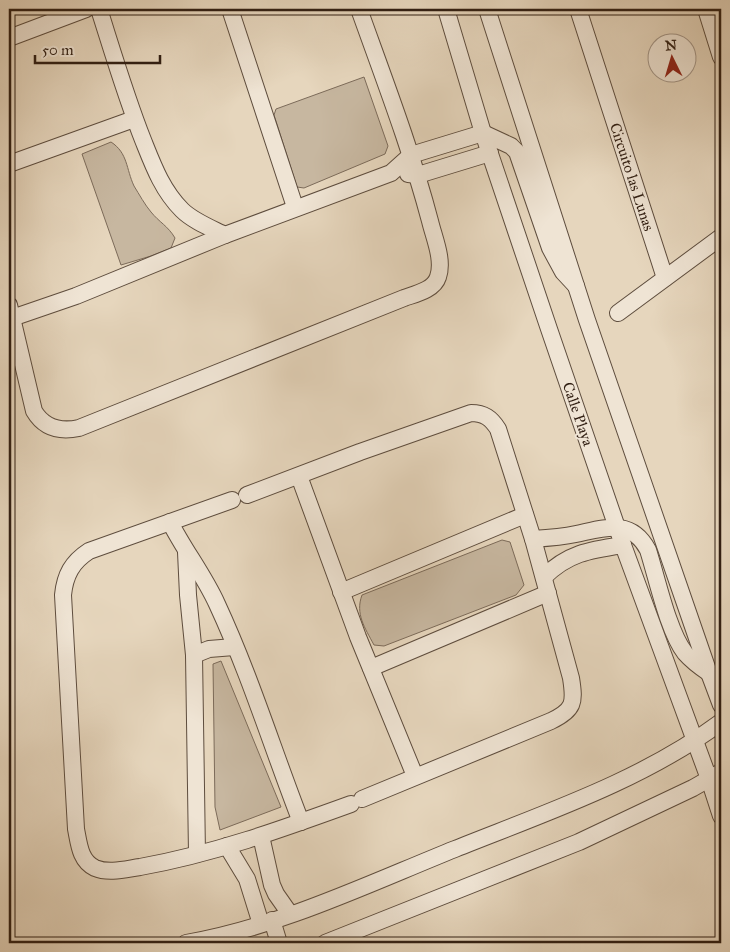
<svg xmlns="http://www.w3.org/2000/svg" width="730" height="952" font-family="'IM FELL Great Primer',serif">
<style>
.green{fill:#c7b7a0;stroke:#7c6b5a}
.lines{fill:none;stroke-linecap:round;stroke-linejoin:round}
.minor-casing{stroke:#5e4d3e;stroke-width:18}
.minor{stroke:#efe4d4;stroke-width:16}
.labels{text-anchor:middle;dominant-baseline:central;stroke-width:4;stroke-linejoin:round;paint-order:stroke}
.street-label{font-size:15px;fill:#311f13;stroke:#efe4d4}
</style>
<rect width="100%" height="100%" fill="#e6d6bd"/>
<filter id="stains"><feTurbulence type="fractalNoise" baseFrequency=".004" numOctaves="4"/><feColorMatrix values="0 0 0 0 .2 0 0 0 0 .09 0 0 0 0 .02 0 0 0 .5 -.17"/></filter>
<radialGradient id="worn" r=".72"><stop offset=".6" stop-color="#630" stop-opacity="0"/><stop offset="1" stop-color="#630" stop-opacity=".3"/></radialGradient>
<g class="green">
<polygon points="364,77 388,146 385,154 304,188 297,187 274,115 276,109"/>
<path d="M111 142C128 153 126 169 134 186 139 194 145 205 151 212 159 222 168 226 175 238L171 248 151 256 121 265 82 154Z"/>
<path d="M502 540 510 542 524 585 516 595 384 646 374 645C365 628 355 614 362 595Z"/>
<polygon points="221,661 281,807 220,830 215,807 213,664"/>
</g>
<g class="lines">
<defs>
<g id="minor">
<path d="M99 9C113 53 126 97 143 140 153 165 162 190 182 210 193 221 211 228 225 235L391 173 411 155 483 133 511 146 517 152 550 248 563 272 576 286"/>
<polyline points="230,9 295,207"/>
<polyline points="446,9 483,133 549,329 623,545 709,779 721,816"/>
<polyline points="487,9 587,320 709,673 721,705"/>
<polyline points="578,9 665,278"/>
<polyline points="706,9 721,57"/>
<polyline points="9,38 86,9"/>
<polyline points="9,164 134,119"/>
<polyline points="408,174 418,175 490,153"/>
<path d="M9 305 34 411C44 428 60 432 79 428L404 298C415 294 434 290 438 277 444 260 434 238 430 221 411 149 384 79 359 9"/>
<polyline points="618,313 721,237"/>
<polyline points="12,318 76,296 225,235"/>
<polyline points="299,476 358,637 415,776"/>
<path d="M247 495 360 452 471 413C484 413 491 418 498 429L533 539 571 678C575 703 574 710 551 721L362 799"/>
<path d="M232 500 89 551C72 562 65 575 63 595L76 829C79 844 80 861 95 868 109 874 126 869 140 867 213 854 282 829 351 804"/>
<path d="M170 522C184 550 204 575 217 604 250 675 273 750 301 822"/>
<path d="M533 539C548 538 562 537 576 534 605 528 631 518 648 550 657 578 668 631 685 653 692 661 700 667 709 673"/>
<polyline points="186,552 188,595 194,655 197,854"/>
<path d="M544 577C568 553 590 550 623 545"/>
<polyline points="341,592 525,515"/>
<polyline points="194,655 209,649 234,647"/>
<polyline points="371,668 548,593"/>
<polyline points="261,836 272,885 276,894 290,914"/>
<polyline points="227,846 247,879 261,924"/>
<polyline points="272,920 279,943"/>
<path d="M186 943C279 927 368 884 455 849 545 813 643 780 721 722"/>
<polyline points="325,943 579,842 693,788 721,772"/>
</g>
</defs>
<use href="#minor" class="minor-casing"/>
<use href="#minor" class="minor"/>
</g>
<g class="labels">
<g class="street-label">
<text transform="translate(632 177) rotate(72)">Circuito las Lunas</text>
<text transform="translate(578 414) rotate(71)">Calle Playa</text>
</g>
</g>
<rect width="730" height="952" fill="none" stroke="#e6d6bd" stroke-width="30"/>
<rect x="10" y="10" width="710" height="932" fill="none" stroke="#311f13" stroke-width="2.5"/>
<rect x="15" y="15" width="700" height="922" fill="none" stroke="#311f13"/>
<g transform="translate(672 58) rotate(355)"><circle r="24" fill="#efe4d4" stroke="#a39587"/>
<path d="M0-4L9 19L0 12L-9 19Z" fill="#8f2418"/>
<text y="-8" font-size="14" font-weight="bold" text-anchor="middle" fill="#311f13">N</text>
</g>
<path d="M35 55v8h125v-8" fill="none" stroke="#311f13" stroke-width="2.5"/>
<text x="42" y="55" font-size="15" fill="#311f13" stroke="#efe4d4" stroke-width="4" paint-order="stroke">50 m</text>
<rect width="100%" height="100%" filter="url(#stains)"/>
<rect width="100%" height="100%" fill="url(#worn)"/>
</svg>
